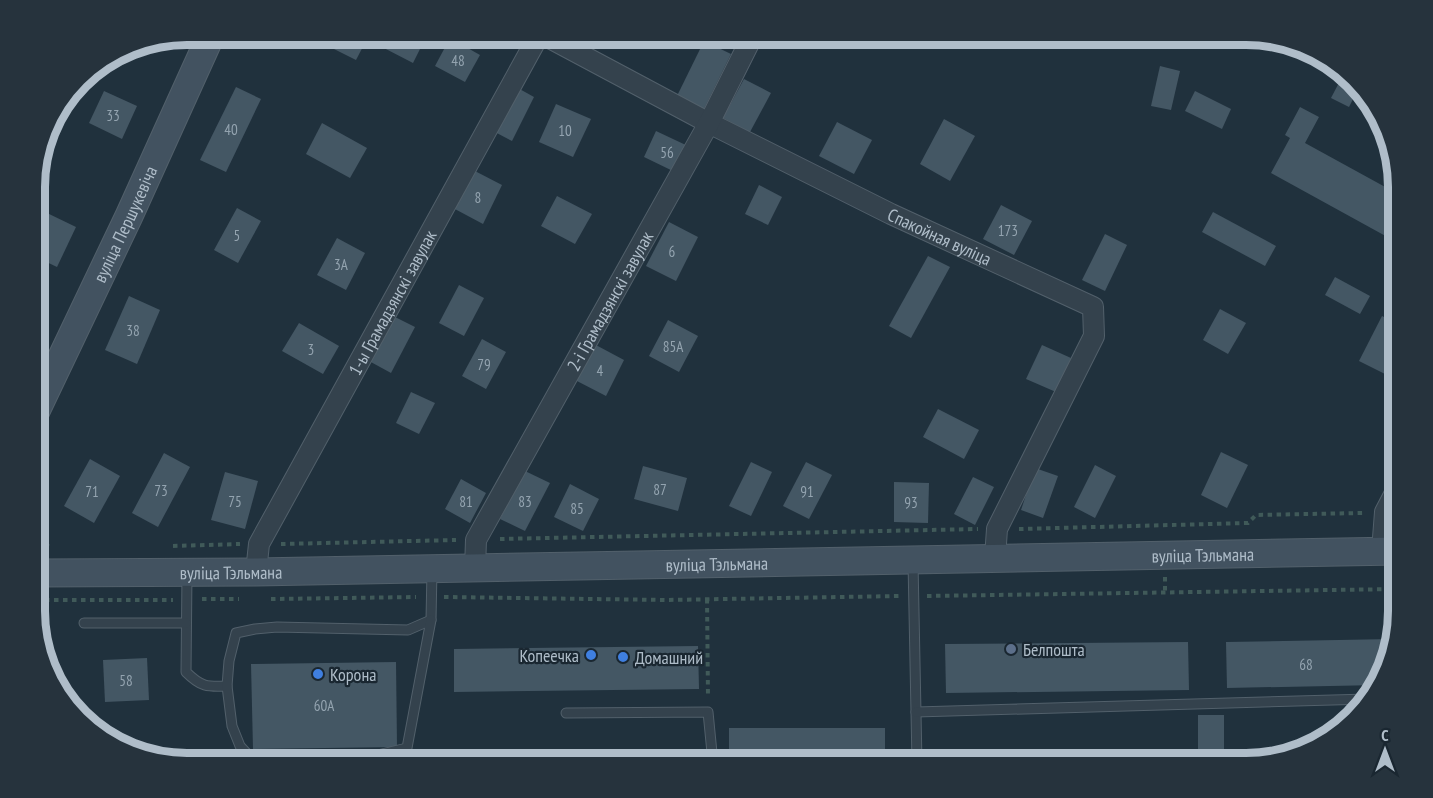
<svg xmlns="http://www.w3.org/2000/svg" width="1433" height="798" font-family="'PT Sans Narrow',sans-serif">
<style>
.building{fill:#445764}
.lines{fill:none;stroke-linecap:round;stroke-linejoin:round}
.lane-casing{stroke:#52606b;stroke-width:11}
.street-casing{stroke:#52606b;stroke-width:22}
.secondary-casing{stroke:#52606b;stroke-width:29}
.path{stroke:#405a59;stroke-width:4;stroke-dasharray:4.5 4.5;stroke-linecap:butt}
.lane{stroke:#34424d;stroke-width:9}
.street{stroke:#34424d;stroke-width:20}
.secondary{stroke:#425260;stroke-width:27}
.service-dot{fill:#5c6f8a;stroke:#1a2731;stroke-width:2}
.shop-dot{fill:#3f7fe0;stroke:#1a2731;stroke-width:2}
.labels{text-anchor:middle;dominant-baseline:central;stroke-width:4.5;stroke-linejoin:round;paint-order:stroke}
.number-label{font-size:15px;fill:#94a4b0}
.street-label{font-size:18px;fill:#afbdc9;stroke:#1a2731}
.poi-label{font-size:18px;fill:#afbdc9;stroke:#1a2731;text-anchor:start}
.rim{fill:none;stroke:#afbdc9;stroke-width:8}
</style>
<rect width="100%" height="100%" fill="#20313d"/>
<g class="building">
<polygon points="334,35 369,35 356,60 328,46"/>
<polygon points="388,35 427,35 413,63 382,47"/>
<polygon points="578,35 600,35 595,43"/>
<polygon points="994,35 1027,35 1019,48"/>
<polygon points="1103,35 1139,35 1139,41 1102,40"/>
<polygon points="450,38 480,55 465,82 435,66"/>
<polygon points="151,41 147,51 134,45 137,44"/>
<polygon points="704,41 731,54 703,111 676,98"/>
<polygon points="1160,66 1180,71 1171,110 1151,106"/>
<polygon points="1343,75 1358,89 1349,107 1331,98"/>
<polygon points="744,79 771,93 750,132 723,118"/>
<polygon points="236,87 261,99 226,172 200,160"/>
<polygon points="516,87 534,97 512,141 493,131"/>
<polygon points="104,91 137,106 122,139 89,123"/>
<polygon points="1195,91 1231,109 1222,129 1185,111"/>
<polygon points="556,104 591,119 573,157 539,142"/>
<polygon points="1300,107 1319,117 1305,143 1398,194 1398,227 1391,239 1271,173 1290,138 1285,135"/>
<polygon points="944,119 975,136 950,181 920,164"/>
<polygon points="837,122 872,140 854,174 819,156"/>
<polygon points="322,123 367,148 350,178 306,154"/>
<polygon points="656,131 690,147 677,173 644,157"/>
<polygon points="473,170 502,185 483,224 453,208"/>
<polygon points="759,185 782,197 768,225 745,214"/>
<polygon points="557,196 592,214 575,244 541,226"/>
<polygon points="1001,205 1032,221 1014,255 983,239"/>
<polygon points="237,208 261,221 238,263 214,250"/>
<polygon points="45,212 76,227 57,267 36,257 36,232"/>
<polygon points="1213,212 1276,246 1265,266 1202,232"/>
<polygon points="669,222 698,237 676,281 646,266"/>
<polygon points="1105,234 1127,245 1105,291 1082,280"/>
<polygon points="337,238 365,253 346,290 317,275"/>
<polygon points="928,256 950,267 911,338 889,326"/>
<polygon points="1335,277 1370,296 1360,314 1325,295"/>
<polygon points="459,285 484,298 464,336 439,323"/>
<polygon points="129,296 160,310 137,364 105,350"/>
<polygon points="1220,309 1246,323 1228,354 1203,340"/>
<polygon points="393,316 415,327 391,373 369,361"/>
<polygon points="1382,316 1398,324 1398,372 1395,379 1359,361"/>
<polygon points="668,320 698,336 679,372 649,356"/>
<polygon points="299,323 339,346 323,374 282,351"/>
<polygon points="482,339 506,352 486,389 462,376"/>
<polygon points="594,344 624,360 606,396 575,380"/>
<polygon points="1042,345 1071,358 1056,392 1026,379"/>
<polygon points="411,392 435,403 419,434 396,423"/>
<polygon points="938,409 979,430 964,459 923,437"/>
<polygon points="1221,452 1248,465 1227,508 1201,495"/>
<polygon points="164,453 190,467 158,527 132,513"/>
<polygon points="90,459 120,476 94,523 64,506"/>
<polygon points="751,462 772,472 751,516 729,506"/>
<polygon points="806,462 832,475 809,519 783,506"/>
<polygon points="1095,465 1116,476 1095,518 1074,507"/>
<polygon points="643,466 687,478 678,511 634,499"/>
<polygon points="1035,468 1058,476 1043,518 1021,510"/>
<polygon points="525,471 550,483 525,531 500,519"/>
<polygon points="225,472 258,481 245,529 211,520"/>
<polygon points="973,477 994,487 975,525 954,514"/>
<polygon points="461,479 486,493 470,523 445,509"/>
<polygon points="894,482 929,483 928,523 894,522"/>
<polygon points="570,484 599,499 583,531 554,517"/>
<polygon points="36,622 41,622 41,643 36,631"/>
<polygon points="1393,639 1379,685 1227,688 1226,642"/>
<polygon points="1188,642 1189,690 946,693 945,644"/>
<polygon points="698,646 699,689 454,692 454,649"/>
<polygon points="147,658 149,700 105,702 103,660"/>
<polygon points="396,662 397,747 253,749 251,664"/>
<rect x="1198" y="715" width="26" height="36"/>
<rect x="729" y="728" width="156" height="35"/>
</g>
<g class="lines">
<defs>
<g id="lane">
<polyline points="913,562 917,763"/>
<path d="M187 574 186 672C201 687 207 687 227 686"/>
<polyline points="84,623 186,623"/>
<polyline points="916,712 1368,699"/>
<polyline points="566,713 708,712 713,763"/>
<polyline points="256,763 240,746 232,726 227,686 229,661 236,633 255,629 277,627 408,630 431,620 432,570"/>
<polyline points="362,763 365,758 407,748 431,620"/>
</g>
<g id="street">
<path id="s1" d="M544 35 709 123 891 214 1093 307 1094 336 997 529 995 558"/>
<polyline points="1382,551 1385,512 1398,487"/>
<path id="s2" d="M475 569 476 540 709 123 753 35"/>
<path id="s3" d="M256 572 259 544 539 35"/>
</g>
<g id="secondary">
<path id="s4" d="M36 411 129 216 211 35"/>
<path id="s5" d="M36 573 256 572 1398 551"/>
</g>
</defs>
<use href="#lane" class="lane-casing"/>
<use href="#street" class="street-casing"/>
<use href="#secondary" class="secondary-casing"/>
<g class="path">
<polyline points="1019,529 1248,523 1256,515 1364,513"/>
<polyline points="500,539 978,529"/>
<polyline points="36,543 52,547"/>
<polyline points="281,544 456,540"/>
<polyline points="173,546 240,544"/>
<polyline points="1165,577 1165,592"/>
<polyline points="927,596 1398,589"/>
<polyline points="444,597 666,600 899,596"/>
<polyline points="202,599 239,599"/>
<polyline points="271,599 416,597"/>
<polyline points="707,599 708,697"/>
<polyline points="36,600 173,600"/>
</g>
<use href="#lane" class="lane"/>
<use href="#street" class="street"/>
<use href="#secondary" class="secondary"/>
</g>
<circle class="service-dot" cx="1011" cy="649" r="6"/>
<g class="shop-dot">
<circle cx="591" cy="655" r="6"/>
<circle cx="623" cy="657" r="6"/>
<circle cx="318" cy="674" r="6"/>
</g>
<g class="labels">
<g class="number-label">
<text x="458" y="60">48</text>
<text x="113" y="115">33</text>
<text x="231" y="129">40</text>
<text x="565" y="130">10</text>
<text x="667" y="152">56</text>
<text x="478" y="197">8</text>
<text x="1008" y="230">173</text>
<text x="237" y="235">5</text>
<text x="672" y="251">6</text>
<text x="341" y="264">3А</text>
<text x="133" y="330">38</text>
<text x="673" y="346">85А</text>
<text x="311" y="349">3</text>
<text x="484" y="364">79</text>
<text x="600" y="370">4</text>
<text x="660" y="489">87</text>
<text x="161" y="490">73</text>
<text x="92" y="491">71</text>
<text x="807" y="491">91</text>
<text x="235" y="501">75</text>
<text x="466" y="501">81</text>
<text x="525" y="501">83</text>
<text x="911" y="502">93</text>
<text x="577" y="508">85</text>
<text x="1306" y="664">68</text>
<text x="126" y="680">58</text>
<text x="324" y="705">60А</text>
</g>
<g class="street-label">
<text stroke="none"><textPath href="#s4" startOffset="207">вуліца Першукевіча</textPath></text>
<text stroke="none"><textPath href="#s1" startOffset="444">Спакойная вуліца</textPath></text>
<text stroke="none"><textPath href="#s2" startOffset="303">2-і Грамадзянскі завулак</textPath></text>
<text stroke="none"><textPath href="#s3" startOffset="304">1-ы Грамадзянскі завулак</textPath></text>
<text stroke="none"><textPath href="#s5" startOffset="1167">вуліца Тэльмана</textPath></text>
<text stroke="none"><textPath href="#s5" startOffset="681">вуліца Тэльмана</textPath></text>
<text stroke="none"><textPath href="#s5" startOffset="195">вуліца Тэльмана</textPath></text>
</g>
<g class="poi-label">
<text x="1023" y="649">Белпошта</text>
<text x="579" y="655" text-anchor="end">Копеечка</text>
<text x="635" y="657">Домашний</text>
<text x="330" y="674">Корона</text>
</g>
</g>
<path d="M0 0H1433V798H0ZM187 45H1246A142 142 0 0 1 1388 187V611A142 142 0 0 1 1246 753H187A142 142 0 0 1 45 611V187A142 142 0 0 1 187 45Z" fill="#26333d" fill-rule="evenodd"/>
<path class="rim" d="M187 45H1246A142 142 0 0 1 1388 187V611A142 142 0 0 1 1246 753H187A142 142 0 0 1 45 611V187A142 142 0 0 1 187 45Z"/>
<g transform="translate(1385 750)" stroke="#1a2731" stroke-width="4.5" paint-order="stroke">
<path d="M0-4.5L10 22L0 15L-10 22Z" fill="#afbdc9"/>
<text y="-9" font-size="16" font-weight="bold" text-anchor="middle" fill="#afbdc9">С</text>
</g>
</svg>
